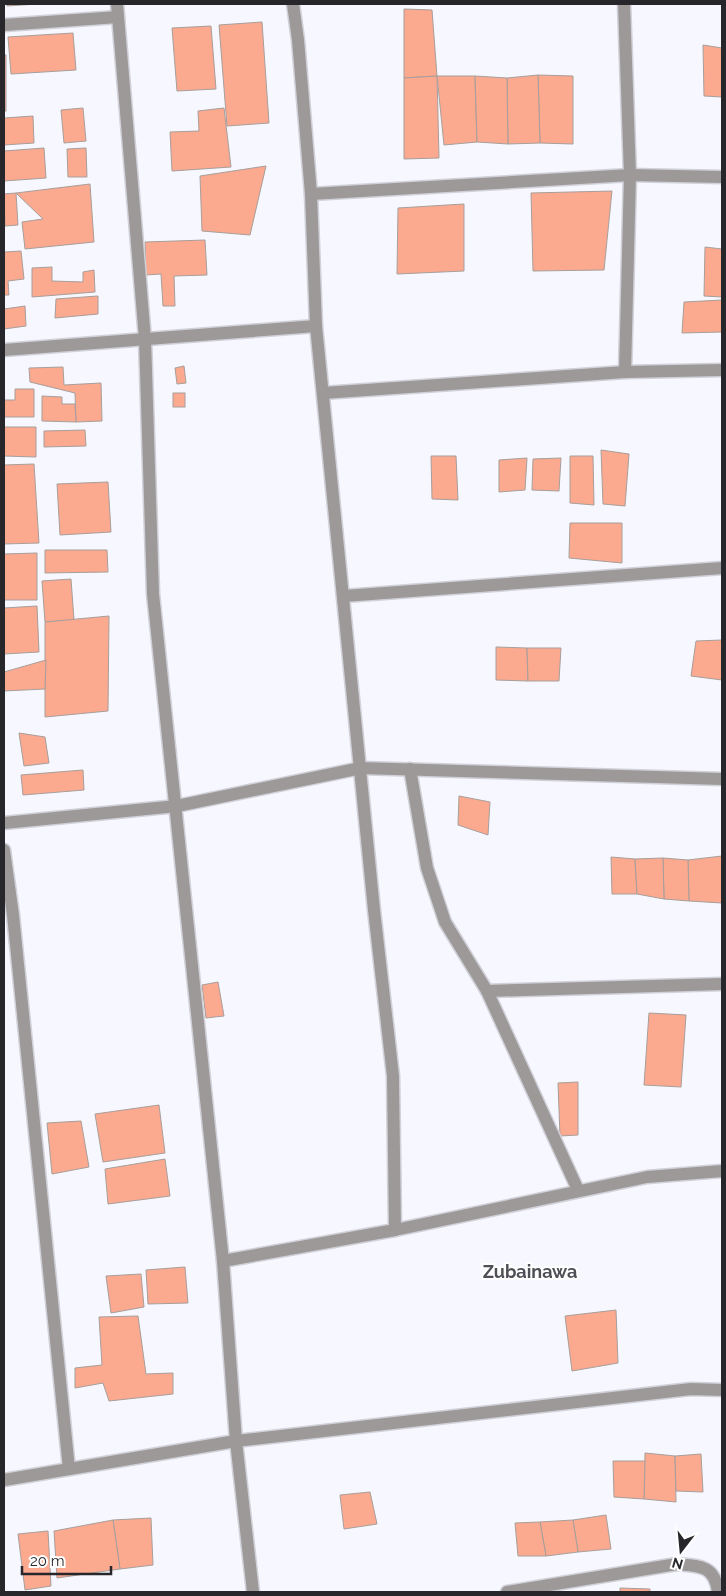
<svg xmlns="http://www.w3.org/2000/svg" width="726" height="1596" font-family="Raleway,sans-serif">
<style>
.building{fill:#fba98f;stroke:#a89e9b}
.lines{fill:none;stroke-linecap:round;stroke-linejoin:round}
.minor-casing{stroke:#d1d2d9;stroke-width:15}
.minor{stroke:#9e9999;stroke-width:12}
.labels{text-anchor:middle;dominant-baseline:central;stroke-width:4;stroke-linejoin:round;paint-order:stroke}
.district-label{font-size:18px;font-weight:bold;fill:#4e4f57;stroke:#fff}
</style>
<rect width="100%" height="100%" fill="#f6f7ff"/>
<g class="building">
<polygon points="7,4 37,4 7,6"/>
<polygon points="404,9 432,10 437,76 404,78"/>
<polygon points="262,22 269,123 227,126 219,25"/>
<polygon points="211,26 216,89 177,91 172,28"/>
<polygon points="73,33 76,70 11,74 8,37"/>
<polygon points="703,45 722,48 722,97 704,96"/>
<rect x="4" y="55" width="2" height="56"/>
<polygon points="538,75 573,76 573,144 540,143"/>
<polygon points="538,75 540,143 508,144 507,78"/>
<polygon points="437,76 475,76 477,142 444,145"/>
<polygon points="437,76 439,158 404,159 404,78"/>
<polygon points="475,76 507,78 508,144 477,142"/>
<polygon points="83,108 86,141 64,143 61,110"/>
<polygon points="224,108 231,167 172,171 170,132 199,131 198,111"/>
<polygon points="33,116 34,143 4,145 4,118"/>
<polygon points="44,148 46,178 4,181 4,151"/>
<polygon points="86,148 87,177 68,177 67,149"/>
<polygon points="266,166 250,235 202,231 200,176"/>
<polygon points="90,184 94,242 25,249 22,222 43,219 16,193"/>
<polygon points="612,191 604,270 533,271 531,193"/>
<polygon points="16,193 18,225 5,226 4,194"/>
<polygon points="464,204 464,271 397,274 398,208"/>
<polygon points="205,240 207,275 174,276 175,306 163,306 161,274 146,275 145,242"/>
<polygon points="705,247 722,249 722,297 704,296"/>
<polygon points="21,251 24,279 8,281 9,295 4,295 4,252"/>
<polygon points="52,267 52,281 83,282 83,272 94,270 95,292 32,297 32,268"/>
<polygon points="98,296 98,314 55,318 56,299"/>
<polygon points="722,300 722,332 682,333 684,302"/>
<polygon points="25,306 26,326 4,329 4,309"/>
<polygon points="184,366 186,383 177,384 175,368"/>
<polygon points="63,367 64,385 101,383 102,421 76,422 75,393 30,382 29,368"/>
<polygon points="15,389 34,389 34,417 4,417 4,400 15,400"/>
<rect x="173" y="393" width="12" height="14"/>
<polygon points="42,396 62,397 62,404 75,404 76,422 42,421"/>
<polygon points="4,427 36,427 36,457 4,456"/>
<polygon points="85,430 86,446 44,447 44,431"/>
<polygon points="601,450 629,454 625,506 603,504"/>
<polygon points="431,456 456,456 458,500 432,499"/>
<polygon points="570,456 593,456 594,505 570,503"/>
<polygon points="527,458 525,490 499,492 499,460"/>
<polygon points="561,458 559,491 532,490 533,459"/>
<polygon points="34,464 39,543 4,544 4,465"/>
<polygon points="108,482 111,532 60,535 57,484"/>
<polygon points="570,523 622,523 622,563 569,558"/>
<polygon points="45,550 107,550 108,572 45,573"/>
<polygon points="37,553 37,600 4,600 4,554"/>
<polygon points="71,579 74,620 45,622 42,581"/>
<polygon points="37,606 39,652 4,654 4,608"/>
<polygon points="109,616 108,711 45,717 45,622"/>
<polygon points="722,640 722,680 691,676 696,641"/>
<polygon points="496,647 527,648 528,681 496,680"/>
<polygon points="527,648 561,648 559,681 528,681"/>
<polygon points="46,660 45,689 4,691 4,672"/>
<polygon points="19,733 45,737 49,763 24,766"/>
<polygon points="83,770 84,790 23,795 21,775"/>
<polygon points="459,796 490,802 488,835 458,825"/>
<polygon points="722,856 722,903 689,901 688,860"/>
<polygon points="611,857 635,859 637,894 612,894"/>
<polygon points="663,858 688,860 689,901 664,899"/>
<polygon points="663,858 664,899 637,894 635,859"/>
<polygon points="218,982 224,1016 206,1018 202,985"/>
<polygon points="649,1013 686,1015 681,1087 644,1085"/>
<polygon points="578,1082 578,1135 560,1136 558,1083"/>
<polygon points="159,1105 165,1153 103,1162 95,1114"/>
<polygon points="81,1121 89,1167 52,1174 47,1123"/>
<polygon points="165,1159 170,1196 108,1204 105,1169"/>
<polygon points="185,1267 188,1303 148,1304 146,1270"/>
<polygon points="141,1274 144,1307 111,1313 106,1276"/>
<polygon points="616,1310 618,1363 572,1371 565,1316"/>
<polygon points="138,1316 146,1374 173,1373 173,1394 109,1401 103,1383 75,1388 75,1368 102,1365 99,1317"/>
<polygon points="645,1453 675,1456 676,1502 644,1499"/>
<polygon points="701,1454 703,1492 676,1491 675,1456"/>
<polygon points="613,1461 645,1461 644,1499 614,1497"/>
<polygon points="370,1492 377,1524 344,1529 340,1495"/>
<polygon points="606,1515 611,1549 578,1552 573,1520"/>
<polygon points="151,1518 153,1565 120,1569 113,1520"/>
<polygon points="113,1520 120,1569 57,1578 54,1531"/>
<polygon points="573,1520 578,1552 546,1556 540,1522"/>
<polygon points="540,1522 546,1556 518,1556 515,1523"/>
<polygon points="48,1531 51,1586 25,1590 18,1534"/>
<polygon points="620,1588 650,1589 650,1592 620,1592"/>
</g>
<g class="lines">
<defs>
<g id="minor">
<polyline points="117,4 145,339 153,594 223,1261 236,1441 253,1592"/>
<polyline points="293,4 298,40 311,194 316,326 374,910 393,1076 395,1230"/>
<polyline points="624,4 630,175 625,372"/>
<polyline points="4,25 118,17"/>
<polyline points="311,194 630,175 722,177"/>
<polyline points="4,350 316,326"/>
<polyline points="323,393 625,372 722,370"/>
<polyline points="344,596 722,568"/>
<polyline points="410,769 427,868 445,922 487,991 578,1190"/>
<polyline points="4,823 177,806 361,768 722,779"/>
<polyline points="4,850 13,915 69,1469"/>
<polyline points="487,991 722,984"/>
<polyline points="223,1261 395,1230 647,1177 722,1171"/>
<polyline points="4,1480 236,1441 691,1389 722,1390"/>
<path d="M507 1592 677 1564C699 1566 715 1565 718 1592"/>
</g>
</defs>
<use href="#minor" class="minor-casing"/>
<use href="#minor" class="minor"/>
</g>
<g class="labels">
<g class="district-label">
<text x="530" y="1271">Zubainawa</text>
</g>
</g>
<rect width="726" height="1596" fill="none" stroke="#27272b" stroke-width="10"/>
<g transform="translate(681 1551) rotate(196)" stroke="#ffffff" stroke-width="4" paint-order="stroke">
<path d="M0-4L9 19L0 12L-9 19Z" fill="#27272b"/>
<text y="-8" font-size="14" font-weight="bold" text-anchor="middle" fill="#27272b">N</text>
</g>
<path d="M22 1566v8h89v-8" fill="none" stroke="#27272b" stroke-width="2.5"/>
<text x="30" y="1566" font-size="15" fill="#27272b" stroke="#ffffff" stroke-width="4" paint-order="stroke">20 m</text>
</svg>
